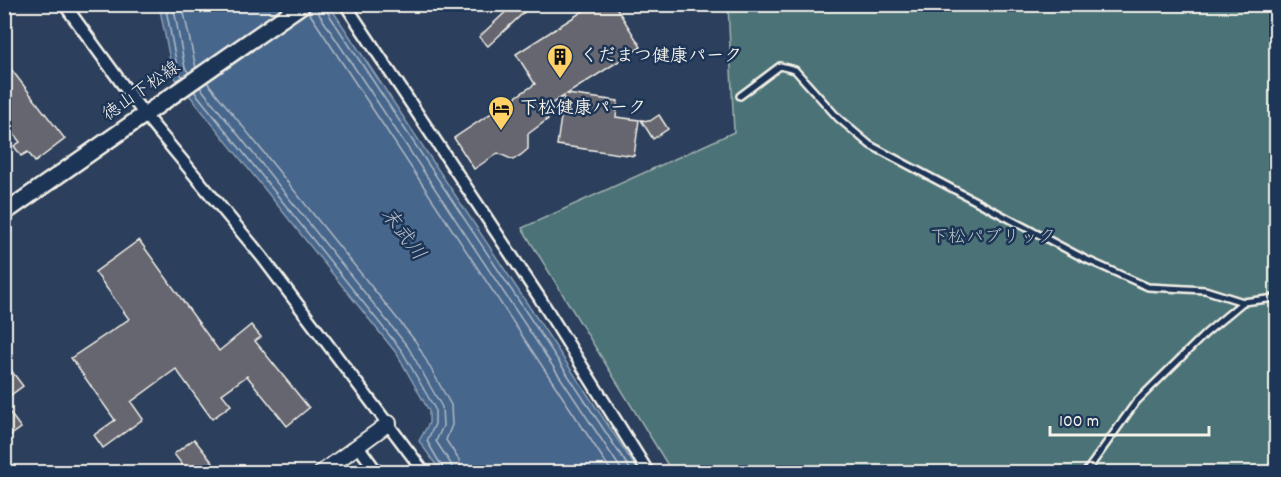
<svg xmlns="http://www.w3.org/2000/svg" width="1281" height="477" font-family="Dekko,'Klee One',sans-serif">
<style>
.green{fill:#4c7377;stroke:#a0b2b0;stroke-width:1.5}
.water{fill:#47668c;stroke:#8c9eb1;stroke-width:1.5}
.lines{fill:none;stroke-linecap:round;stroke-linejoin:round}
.shore{stroke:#afb9c3;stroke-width:1.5}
.building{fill:#666670;stroke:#f4f1e8;stroke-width:1.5}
.service-casing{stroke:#f4f1e8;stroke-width:10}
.minor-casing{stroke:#f4f1e8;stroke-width:15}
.tertiary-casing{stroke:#f4f1e8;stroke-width:18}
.secondary-casing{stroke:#f4f1e8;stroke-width:20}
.service{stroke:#1d3557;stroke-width:5}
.minor{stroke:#1d3557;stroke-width:10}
.tertiary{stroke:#1d3557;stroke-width:14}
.secondary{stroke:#1d3557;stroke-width:15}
.labels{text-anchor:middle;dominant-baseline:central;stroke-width:5;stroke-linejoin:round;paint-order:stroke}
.poi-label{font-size:18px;font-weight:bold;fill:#f4f1e8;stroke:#1d3557;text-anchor:start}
.street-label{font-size:18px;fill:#f4f1e8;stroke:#1d3557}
.park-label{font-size:18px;fill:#b9c5c0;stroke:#1d3557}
.water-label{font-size:20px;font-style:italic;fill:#b7c0c8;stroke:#1d3557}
</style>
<rect width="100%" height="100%" fill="#2c3f5c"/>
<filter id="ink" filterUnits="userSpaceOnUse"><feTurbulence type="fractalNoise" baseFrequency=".0167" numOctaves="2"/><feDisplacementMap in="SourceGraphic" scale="12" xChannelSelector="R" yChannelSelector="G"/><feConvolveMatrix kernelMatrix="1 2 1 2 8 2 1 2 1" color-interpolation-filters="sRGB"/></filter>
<g filter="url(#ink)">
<polygon class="green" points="728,5 1276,5 1276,457 1260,472 672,472 522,228 734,132"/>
<polygon class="water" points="159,5 329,5 639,472 441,472 419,441 429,423 429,411 397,354 173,75"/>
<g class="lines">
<g class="shore">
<polyline points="165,4 178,71 183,77"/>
<polyline points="173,4 185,68 189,73"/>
<polyline points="182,4 196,68"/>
<polyline points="317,4 319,14 623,472"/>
<polyline points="325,4 326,10 632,472"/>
<polyline points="308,11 612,472"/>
<polyline points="207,82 416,342 451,405 452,425 446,440 459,460 462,472"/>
<polyline points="200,87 408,347 442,407 443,426 436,441 451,464 453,472"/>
<polyline points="194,91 402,351 435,409 435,424 427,441 445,472"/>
</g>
</g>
<g class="building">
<polygon points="514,4 533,4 488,46 479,37"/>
<polygon points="594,4 614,4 641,47 567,94 618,101 616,117 639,120 634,156 557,145 564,96 541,110 548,119 528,134 528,149 521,155 513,160 498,153 474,169 454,138 535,84 516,54"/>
<polygon points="4,60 65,139 35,162 28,152 21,156 14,146 20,142 4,122"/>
<polygon points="659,115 668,129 653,139 641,120 650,121"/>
<polygon points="139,240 219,351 251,325 261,337 255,341 309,408 287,426 247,376 222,394 231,405 212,419 176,369 131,402 143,419 103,448 94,435 115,420 71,358 129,319 95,272"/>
<polygon points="4,361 23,386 4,400"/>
<polygon points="4,405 21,428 4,440"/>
<polygon points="194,439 220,472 188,472 174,454"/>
</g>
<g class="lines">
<defs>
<g id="service">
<polyline points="740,96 780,66 795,70 838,118 870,145 1083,258 1148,287 1205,290 1243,302 1276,298"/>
<polyline points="1086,472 1136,402 1206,333 1243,302"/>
</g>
<g id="minor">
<polyline points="64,4 144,114 262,257 424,472"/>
<polyline points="345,4 539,297 648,472"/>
<polyline points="358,446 377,472"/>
</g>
<polyline id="tertiary" points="322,472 389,423"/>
<polyline id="secondary" points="4,213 303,4"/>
</defs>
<use href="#service" class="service-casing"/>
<use href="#minor" class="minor-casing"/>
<use href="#tertiary" class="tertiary-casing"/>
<use href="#secondary" class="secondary-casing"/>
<use href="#service" class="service"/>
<use href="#minor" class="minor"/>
<use href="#tertiary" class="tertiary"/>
<use href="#secondary" class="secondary"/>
</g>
</g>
<defs>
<symbol id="building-pin" viewBox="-11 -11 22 30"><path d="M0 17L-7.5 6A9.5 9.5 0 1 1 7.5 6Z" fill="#ffd166" stroke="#1d3557"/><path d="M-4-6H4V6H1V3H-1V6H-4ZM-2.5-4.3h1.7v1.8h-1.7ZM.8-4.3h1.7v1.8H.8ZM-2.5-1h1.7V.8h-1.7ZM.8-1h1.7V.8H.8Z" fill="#111"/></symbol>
<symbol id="hotel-pin" viewBox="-11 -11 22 30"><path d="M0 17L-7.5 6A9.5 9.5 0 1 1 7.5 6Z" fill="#ffd166" stroke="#1d3557"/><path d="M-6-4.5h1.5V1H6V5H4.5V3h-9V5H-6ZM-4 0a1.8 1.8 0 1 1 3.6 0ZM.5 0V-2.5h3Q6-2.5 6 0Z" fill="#111"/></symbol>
</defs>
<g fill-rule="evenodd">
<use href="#building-pin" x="545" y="42" width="30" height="40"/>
<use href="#hotel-pin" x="486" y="94" width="30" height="40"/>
</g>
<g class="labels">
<g class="poi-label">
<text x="580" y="57">くだまつ健康パーク</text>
<text x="520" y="109">下松健康パーク</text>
</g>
<g class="street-label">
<text transform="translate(142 92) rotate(-35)">徳山下松線</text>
</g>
<g class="park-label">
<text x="993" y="238">下松パブリック</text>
</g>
<g class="water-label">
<text transform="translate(402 235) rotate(53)">末武川</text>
</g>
</g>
<rect width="1281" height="477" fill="none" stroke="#1d3557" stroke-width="24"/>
<rect x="12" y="12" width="1257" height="453" fill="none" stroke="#f4f1e8" stroke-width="2" filter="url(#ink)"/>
<path d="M1050 426v9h159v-9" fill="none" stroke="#f4f1e8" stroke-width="3"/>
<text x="1059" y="426" font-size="18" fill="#f4f1e8" stroke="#1d3557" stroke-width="4.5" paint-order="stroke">100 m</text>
</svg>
